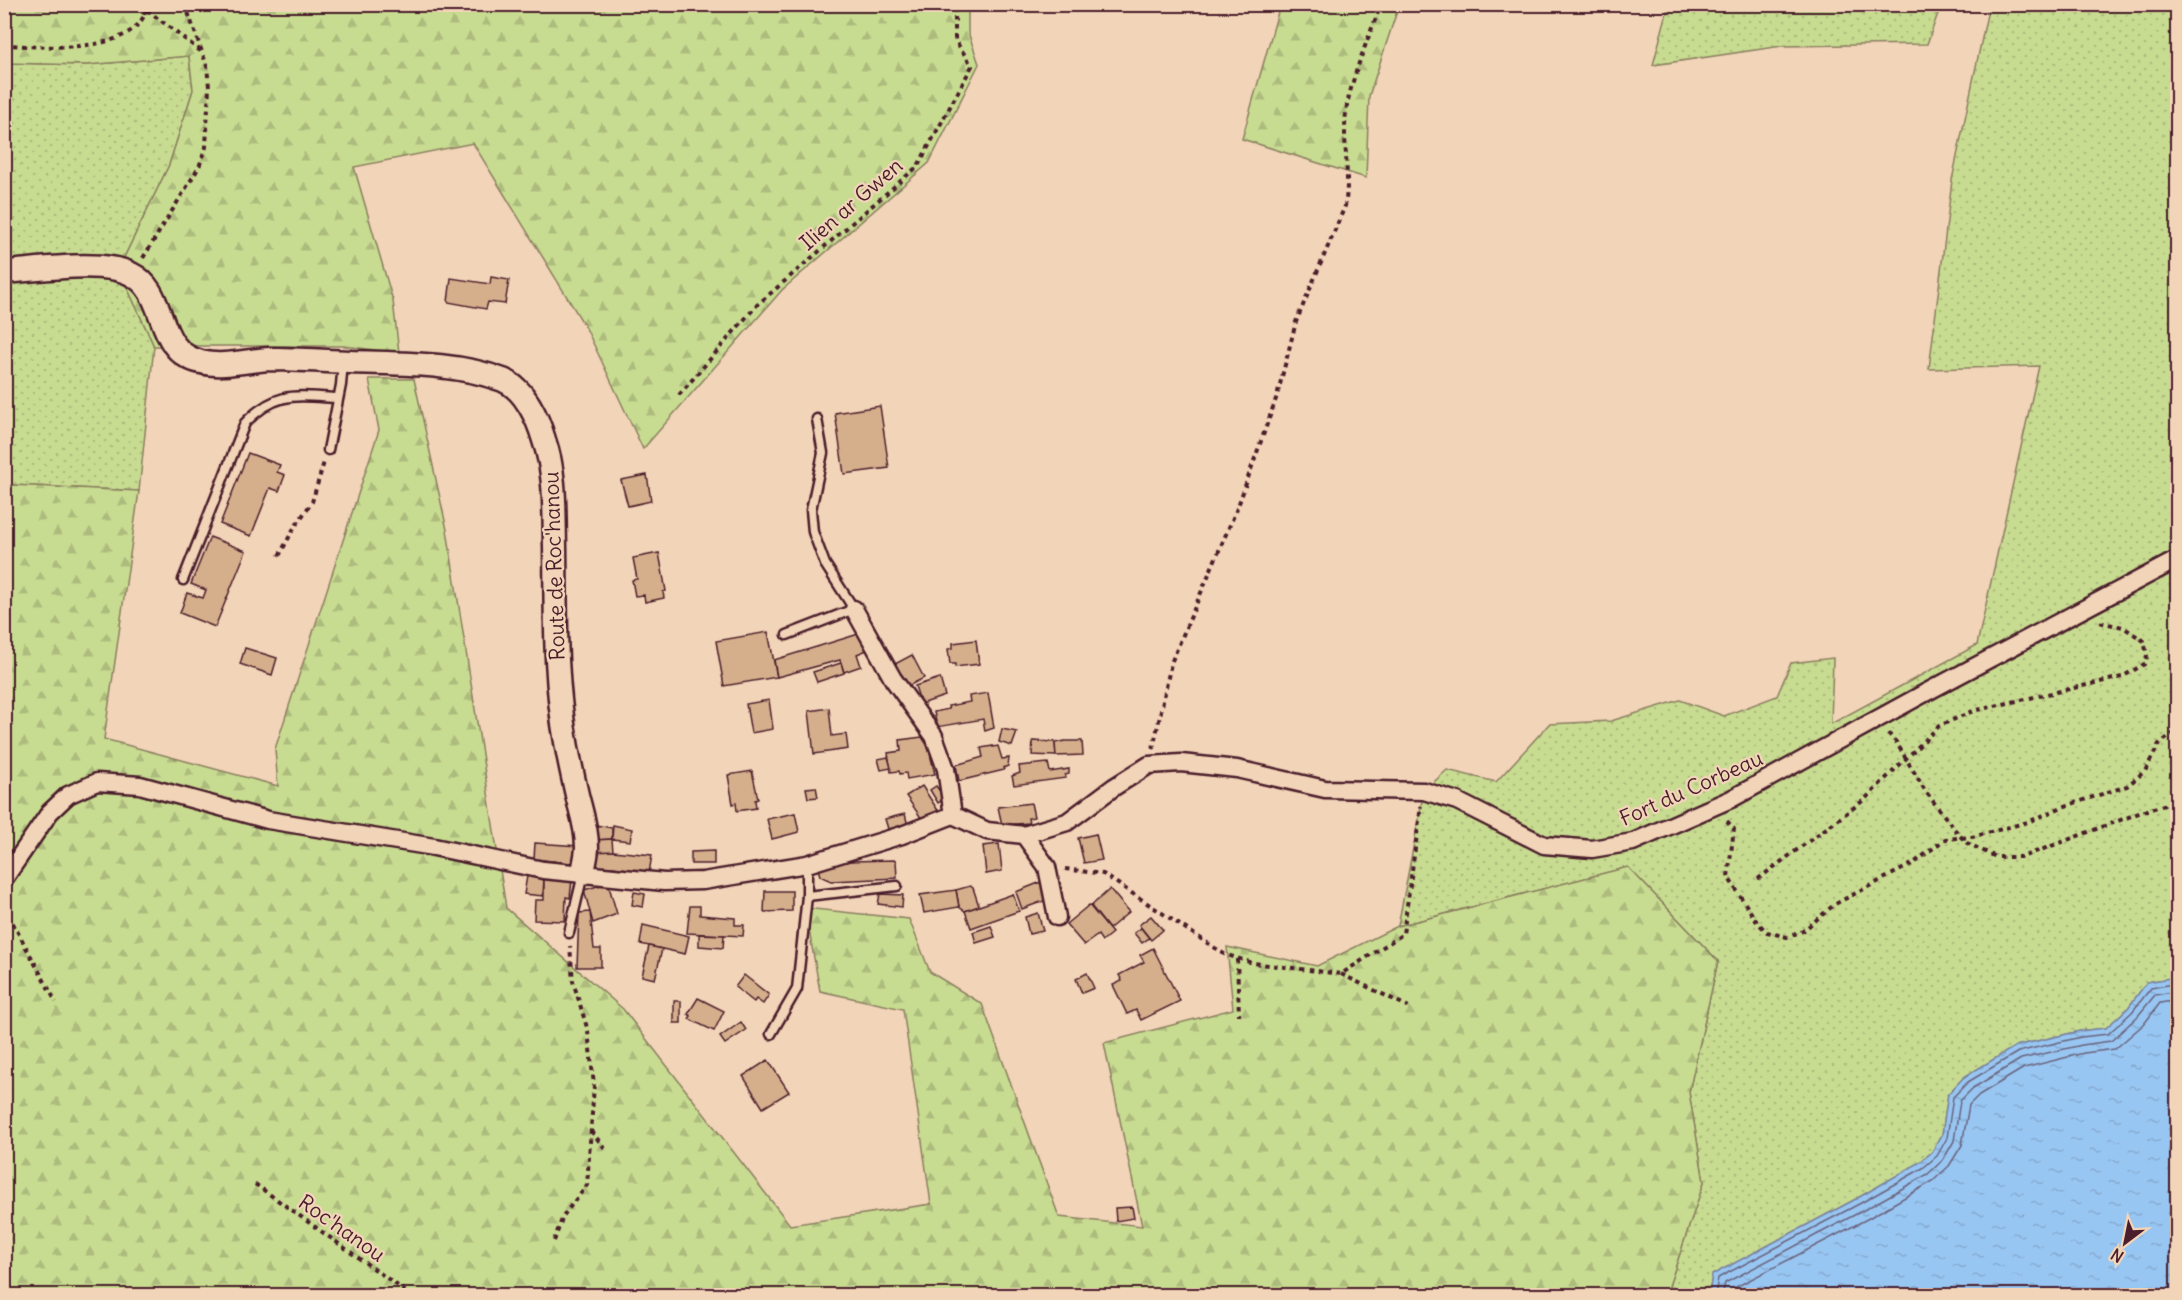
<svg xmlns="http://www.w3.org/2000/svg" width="2182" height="1300" font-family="Delius,sans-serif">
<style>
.grass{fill:url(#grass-dots);stroke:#897e5e;stroke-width:1.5}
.forest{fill:url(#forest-firs);stroke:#897e5e;stroke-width:1.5}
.water{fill:url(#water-ripples);stroke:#7983a2;stroke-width:1.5}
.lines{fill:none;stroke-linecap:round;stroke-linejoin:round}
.shore{stroke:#69627b;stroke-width:1.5}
.building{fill:#d5ae8c;stroke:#4a1f2b;stroke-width:1.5}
.lane-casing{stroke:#4a1f2b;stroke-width:13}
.street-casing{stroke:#4a1f2b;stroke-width:21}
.secondary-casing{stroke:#4a1f2b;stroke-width:27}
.path{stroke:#4a1f2b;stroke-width:4;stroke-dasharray:4.5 4.5;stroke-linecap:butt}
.lane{stroke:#f2d4b8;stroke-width:8}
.street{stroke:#f2d4b8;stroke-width:16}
.secondary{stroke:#f2d4b8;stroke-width:22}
.labels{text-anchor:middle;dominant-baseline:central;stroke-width:4.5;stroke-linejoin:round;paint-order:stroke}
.street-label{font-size:21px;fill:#4a1f2b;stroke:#f2d4b8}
</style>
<defs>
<pattern id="grass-dots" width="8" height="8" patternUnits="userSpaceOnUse" patternTransform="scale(1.5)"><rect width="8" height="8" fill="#c8dc91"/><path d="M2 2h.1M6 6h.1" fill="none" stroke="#adbc7d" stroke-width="1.8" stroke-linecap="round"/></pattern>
<pattern id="forest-firs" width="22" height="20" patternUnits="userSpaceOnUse" patternTransform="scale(1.5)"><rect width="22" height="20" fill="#c8dc91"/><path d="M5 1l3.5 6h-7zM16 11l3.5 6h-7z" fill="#adbc7d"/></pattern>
<pattern id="water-ripples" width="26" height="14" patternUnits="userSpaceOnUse" patternTransform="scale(1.5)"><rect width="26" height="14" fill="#98c6f2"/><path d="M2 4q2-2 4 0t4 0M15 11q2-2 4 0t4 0" fill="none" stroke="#84aad0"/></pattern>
</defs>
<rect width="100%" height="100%" fill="#f2d4b8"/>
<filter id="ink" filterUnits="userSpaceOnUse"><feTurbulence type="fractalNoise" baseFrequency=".0167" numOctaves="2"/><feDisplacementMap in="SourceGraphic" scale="12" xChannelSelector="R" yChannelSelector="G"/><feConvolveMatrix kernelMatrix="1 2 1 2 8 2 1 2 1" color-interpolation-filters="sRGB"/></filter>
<g filter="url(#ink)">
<g class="grass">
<polygon points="1669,5 1669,4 1941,5 1927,44 1782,46 1653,65"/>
<polygon points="1989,5 2177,5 2177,977 2147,982 2128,1008 2106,1028 2080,1031 2016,1046 1964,1077 1948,1094 1942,1135 1932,1152 1919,1163 1856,1199 1712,1275 1709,1295 1666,1295 1704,1182 1689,1092 1718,961 1628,867 1398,926 1424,791 1447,770 1496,782 1549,724 1611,721 1680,700 1724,716 1777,696 1791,663 1833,658 1831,724 1977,645 2039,366 1929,369 1952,180"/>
<polygon points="189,56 193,90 169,165 117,272 127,287 154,346 139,491 11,485 5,488 5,63 87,65"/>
</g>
<g class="forest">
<polygon points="968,4 968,32 979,64 929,163 782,290 643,449 586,328 473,143 354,167 393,301 399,353 344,346 154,346 127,287 117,272 169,165 193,90 189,56 87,65 5,63 5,5"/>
<polygon points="1280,5 1399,5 1369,96 1366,178 1242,139"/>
<polygon points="369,379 414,379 447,530 506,908 623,1009 790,1225 931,1204 903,1009 820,991 805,908 909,919 930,972 982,1004 1059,1217 1142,1226 1104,1043 1233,1009 1227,947 1317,966 1398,926 1628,867 1718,961 1689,1092 1704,1182 1666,1295 5,1296 5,488 11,485 139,491 104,739 278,786 275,749 379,430"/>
</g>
<polygon class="water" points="2177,977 2177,1295 1709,1295 1712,1275 1856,1199 1919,1163 1932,1152 1942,1135 1948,1094 1964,1077 2016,1046 2080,1031 2106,1028 2128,1008 2147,982"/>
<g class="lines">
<g class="shore">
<polyline points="1715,1296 1718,1278 1859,1204 1923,1168 1937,1156 1947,1138 1953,1097 1968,1082 2018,1052 2081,1037 2108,1034 2132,1012 2151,988 2178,983"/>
<polyline points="1722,1296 1725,1283 1862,1211 1928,1174 1943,1160 1954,1141 1960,1101 1973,1088 2021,1059 2082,1045 2111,1041 2137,1017 2155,995 2178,991"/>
<polyline points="1731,1296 1734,1288 1867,1219 1933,1181 1949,1166 1962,1145 1969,1105 1979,1095 2024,1068 2084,1053 2115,1049 2144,1024 2160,1003 2178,1000"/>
</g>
</g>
<g class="building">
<polygon points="491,277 509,280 505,304 488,302 486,309 448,302 451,278 490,284"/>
<polygon points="880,406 889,468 844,474 835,413"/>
<polygon points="248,453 280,465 277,472 285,475 279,491 270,488 251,536 220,524"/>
<polygon points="647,475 651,501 628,506 621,480"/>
<polygon points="210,537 246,551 215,627 180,613 187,593 203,598 206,590 191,584"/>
<polygon points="659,553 666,591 663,592 664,598 645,602 644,595 635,596 632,580 637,579 633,558"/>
<polygon points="768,632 777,677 724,686 716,641"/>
<polygon points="862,633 867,650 857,654 861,666 844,672 840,660 777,677 774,660"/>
<polygon points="976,640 979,664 955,667 955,664 950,664 948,649 953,648 953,643"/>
<polygon points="245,648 277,658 272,675 240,664"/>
<polygon points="912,655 924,678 908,686 895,664"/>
<polygon points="841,663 844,673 817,682 813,672"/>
<polygon points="940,678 945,696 921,704 915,686"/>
<polygon points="988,693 994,728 985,731 983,719 937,727 934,712 949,709 948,706 970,702 969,696"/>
<polygon points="769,700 773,729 751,733 746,704"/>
<polygon points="829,708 832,736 846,734 848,749 814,754 809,711"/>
<polygon points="1002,729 1017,732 1012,746 999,742"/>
<polygon points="922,737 928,746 935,774 907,779 906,773 900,774 899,771 891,772 888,753 901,751 900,740"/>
<polygon points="1033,741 1055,742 1056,756 1032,755"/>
<polygon points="1065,741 1082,741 1083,755 1056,756 1055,743"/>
<polygon points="993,746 993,747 998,746 1002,759 1009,758 1008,766 1003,768 1004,770 959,781 956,765 983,757 981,748"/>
<polygon points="888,757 891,768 881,770 878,759"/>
<polygon points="1048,763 1050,772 1069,769 1069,774 1065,775 1066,778 1014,785 1012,776 1020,773 1019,766"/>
<polygon points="752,771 758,799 755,800 756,808 737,811 736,803 733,804 728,775"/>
<polygon points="922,786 939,812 924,822 906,796"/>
<polygon points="936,786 945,798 938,803 930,790"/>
<polygon points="816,787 818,797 808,798 806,788"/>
<polygon points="1031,803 1034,817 1028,818 1029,823 1002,825 998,807"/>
<polygon points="795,813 799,832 772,839 767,819"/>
<polygon points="905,814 908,826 889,832 885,819"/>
<polygon points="596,825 612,828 612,839 595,840"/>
<polygon points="613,825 632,829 630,841 612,839"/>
<polygon points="1096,834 1102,860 1084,863 1078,838"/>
<polygon points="612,839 613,852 595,852 595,840"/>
<polygon points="535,843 579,846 578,864 534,859"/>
<polygon points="999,844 1002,871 986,874 983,846"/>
<polygon points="613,851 652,855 649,873 613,867 600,869 596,863 595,852"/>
<polygon points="714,851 714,864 691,864 691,852"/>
<polygon points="896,860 897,878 831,881 820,876 818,868 849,861"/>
<polygon points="527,876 544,878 543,896 524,894"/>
<polygon points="544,877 572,879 570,898 566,897 565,921 534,920 535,900 544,900"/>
<polygon points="1041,882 1049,899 1022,909 1016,892"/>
<polygon points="608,883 617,914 593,923 584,890"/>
<polygon points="970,886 973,888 979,906 965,911 959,907 956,890"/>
<polygon points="1110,889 1129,912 1109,929 1091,906"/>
<polygon points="956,890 959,907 924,913 920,895"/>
<polygon points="765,891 792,891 792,911 764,912"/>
<polygon points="634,892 645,894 643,907 632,905"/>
<polygon points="880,894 903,895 902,907 878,904"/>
<polygon points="1013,894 1019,911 971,928 965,911"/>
<polygon points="1089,905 1112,933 1102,941 1098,935 1084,945 1066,924"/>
<polygon points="690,906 700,906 700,915 735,918 735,925 744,925 743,936 687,933"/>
<polygon points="590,912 594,949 601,949 601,967 577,967 579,913"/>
<polygon points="1038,913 1043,931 1029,934 1025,917"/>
<polygon points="1151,916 1163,930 1151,940 1139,925"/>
<polygon points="643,925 689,936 685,954 640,944"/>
<polygon points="991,926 995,937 976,943 973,932"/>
<polygon points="1141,928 1149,938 1142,943 1134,933"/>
<polygon points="699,934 724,935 723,948 699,946"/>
<polygon points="649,946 662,949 655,979 642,976"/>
<polygon points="1153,948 1180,1001 1141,1020 1136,1010 1127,1014 1113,985 1122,981 1119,975 1144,962 1140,955"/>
<polygon points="1087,973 1094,988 1082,993 1076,979"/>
<polygon points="744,975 769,995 763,1004 756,999 754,1002 735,987"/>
<polygon points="698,998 724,1011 714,1031 689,1019 691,1016 688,1014"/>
<rect x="674" y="1001" width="7" height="22"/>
<polygon points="741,1022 746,1030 725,1044 720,1037"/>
<polygon points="768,1060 789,1092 763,1108 743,1076"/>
<polygon points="1132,1207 1134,1218 1116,1221 1115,1208"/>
</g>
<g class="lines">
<defs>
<g id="lane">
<polyline points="328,450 341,385 343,362"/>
<path d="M183 580 245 423C277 390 296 396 338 398"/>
<polyline points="787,635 854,609 825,564 813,532 811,510 823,453 817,419"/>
<polyline points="807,896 897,886"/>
<polyline points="569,933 583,874"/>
<polyline points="771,1034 797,989 807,896 807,864"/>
</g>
<g id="street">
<polyline points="854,609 893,679 934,736 946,769 953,815"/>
<polyline points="1024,835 1047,867 1057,917"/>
<polyline points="4,879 50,812 68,795 97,782 140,785 268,820 434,847 543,870 664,882 703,881 807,864 902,835 953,815 987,831 1024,835 1067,822 1114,787 1149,765 1181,763 1237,769 1325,789 1424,791 1457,801 1544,845 1592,849 1633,842 1731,799 1925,693 2178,559"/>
</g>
<path id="secondary" d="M4 272C38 270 102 259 131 274 169 292 153 351 201 362 223 368 248 360 270 359 297 359 323 361 350 362 400 364 456 362 503 380 525 389 538 419 544 440 556 474 554 510 555 546 556 611 554 678 566 742 569 760 573 777 577 795 581 812 587 828 587 847 587 855 584 865 583 873"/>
</defs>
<use href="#lane" class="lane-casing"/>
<use href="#street" class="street-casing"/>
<use href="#secondary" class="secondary-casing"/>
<g class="path">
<polyline points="127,4 146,13"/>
<polyline points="147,10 203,53"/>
<path d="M4 45C44 46 138 58 148 4"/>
<polyline points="143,258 199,167 206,147 209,87 207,66 185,4"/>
<polyline points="679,395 757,305 918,166 972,66 955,40 955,4"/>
<polyline points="279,556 294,528 312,502 324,462"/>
<polyline points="1888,733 1896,742 1926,792 1959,835 1967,843 1996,857 2022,857 2147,810 2178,801"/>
<path d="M1153 749 1171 663 1238 506 1277 396 1296 322 1345 206C1351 173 1341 139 1347 105 1354 71 1369 37 1381 4"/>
<polyline points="1727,821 1734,829 1728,877 1757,922 1767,932 1787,937 1803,931 1835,904 1914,863 1945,839 1972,837 2028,822 2062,807 2127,786 2145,771 2159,744 2178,730"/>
<polyline points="1065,869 1103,874 1224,954 1253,963 1341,974 1403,934 1421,806"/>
<polyline points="1758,879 1864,800 1939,726 1973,711 2122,677 2146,663 2147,655 2144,641 2123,627 2098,622"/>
<polyline points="4,907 56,1002"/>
<polyline points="1237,959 1239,1015"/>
<polyline points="1341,974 1409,1007"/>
<polyline points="591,1131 607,1151"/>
<polyline points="255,1184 412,1296"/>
<polyline points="554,1241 563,1216 587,1185 594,1085 588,1031 573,981 570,946"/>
</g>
<use href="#lane" class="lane"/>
<use href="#street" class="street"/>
<use href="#secondary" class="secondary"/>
</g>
</g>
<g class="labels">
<g class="street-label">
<text transform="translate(851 204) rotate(-41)">Ilien ar Gwen</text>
<text transform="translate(554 566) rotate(-92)">Route de Roc'hanou</text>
<text transform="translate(1691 788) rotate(-24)">Fort du Corbeau</text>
<text transform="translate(342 1228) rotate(35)">Roc'hanou</text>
</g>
</g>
<rect width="2182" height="1300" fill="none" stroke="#f2d4b8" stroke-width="24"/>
<rect x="12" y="12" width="2158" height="1276" fill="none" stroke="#4a1f2b" stroke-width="2" filter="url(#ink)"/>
<g transform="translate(2125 1243) rotate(212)" stroke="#f2d4b8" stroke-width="4.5" paint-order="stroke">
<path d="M0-4.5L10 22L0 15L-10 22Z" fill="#4a1f2b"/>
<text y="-9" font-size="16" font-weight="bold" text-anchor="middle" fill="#4a1f2b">N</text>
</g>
</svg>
